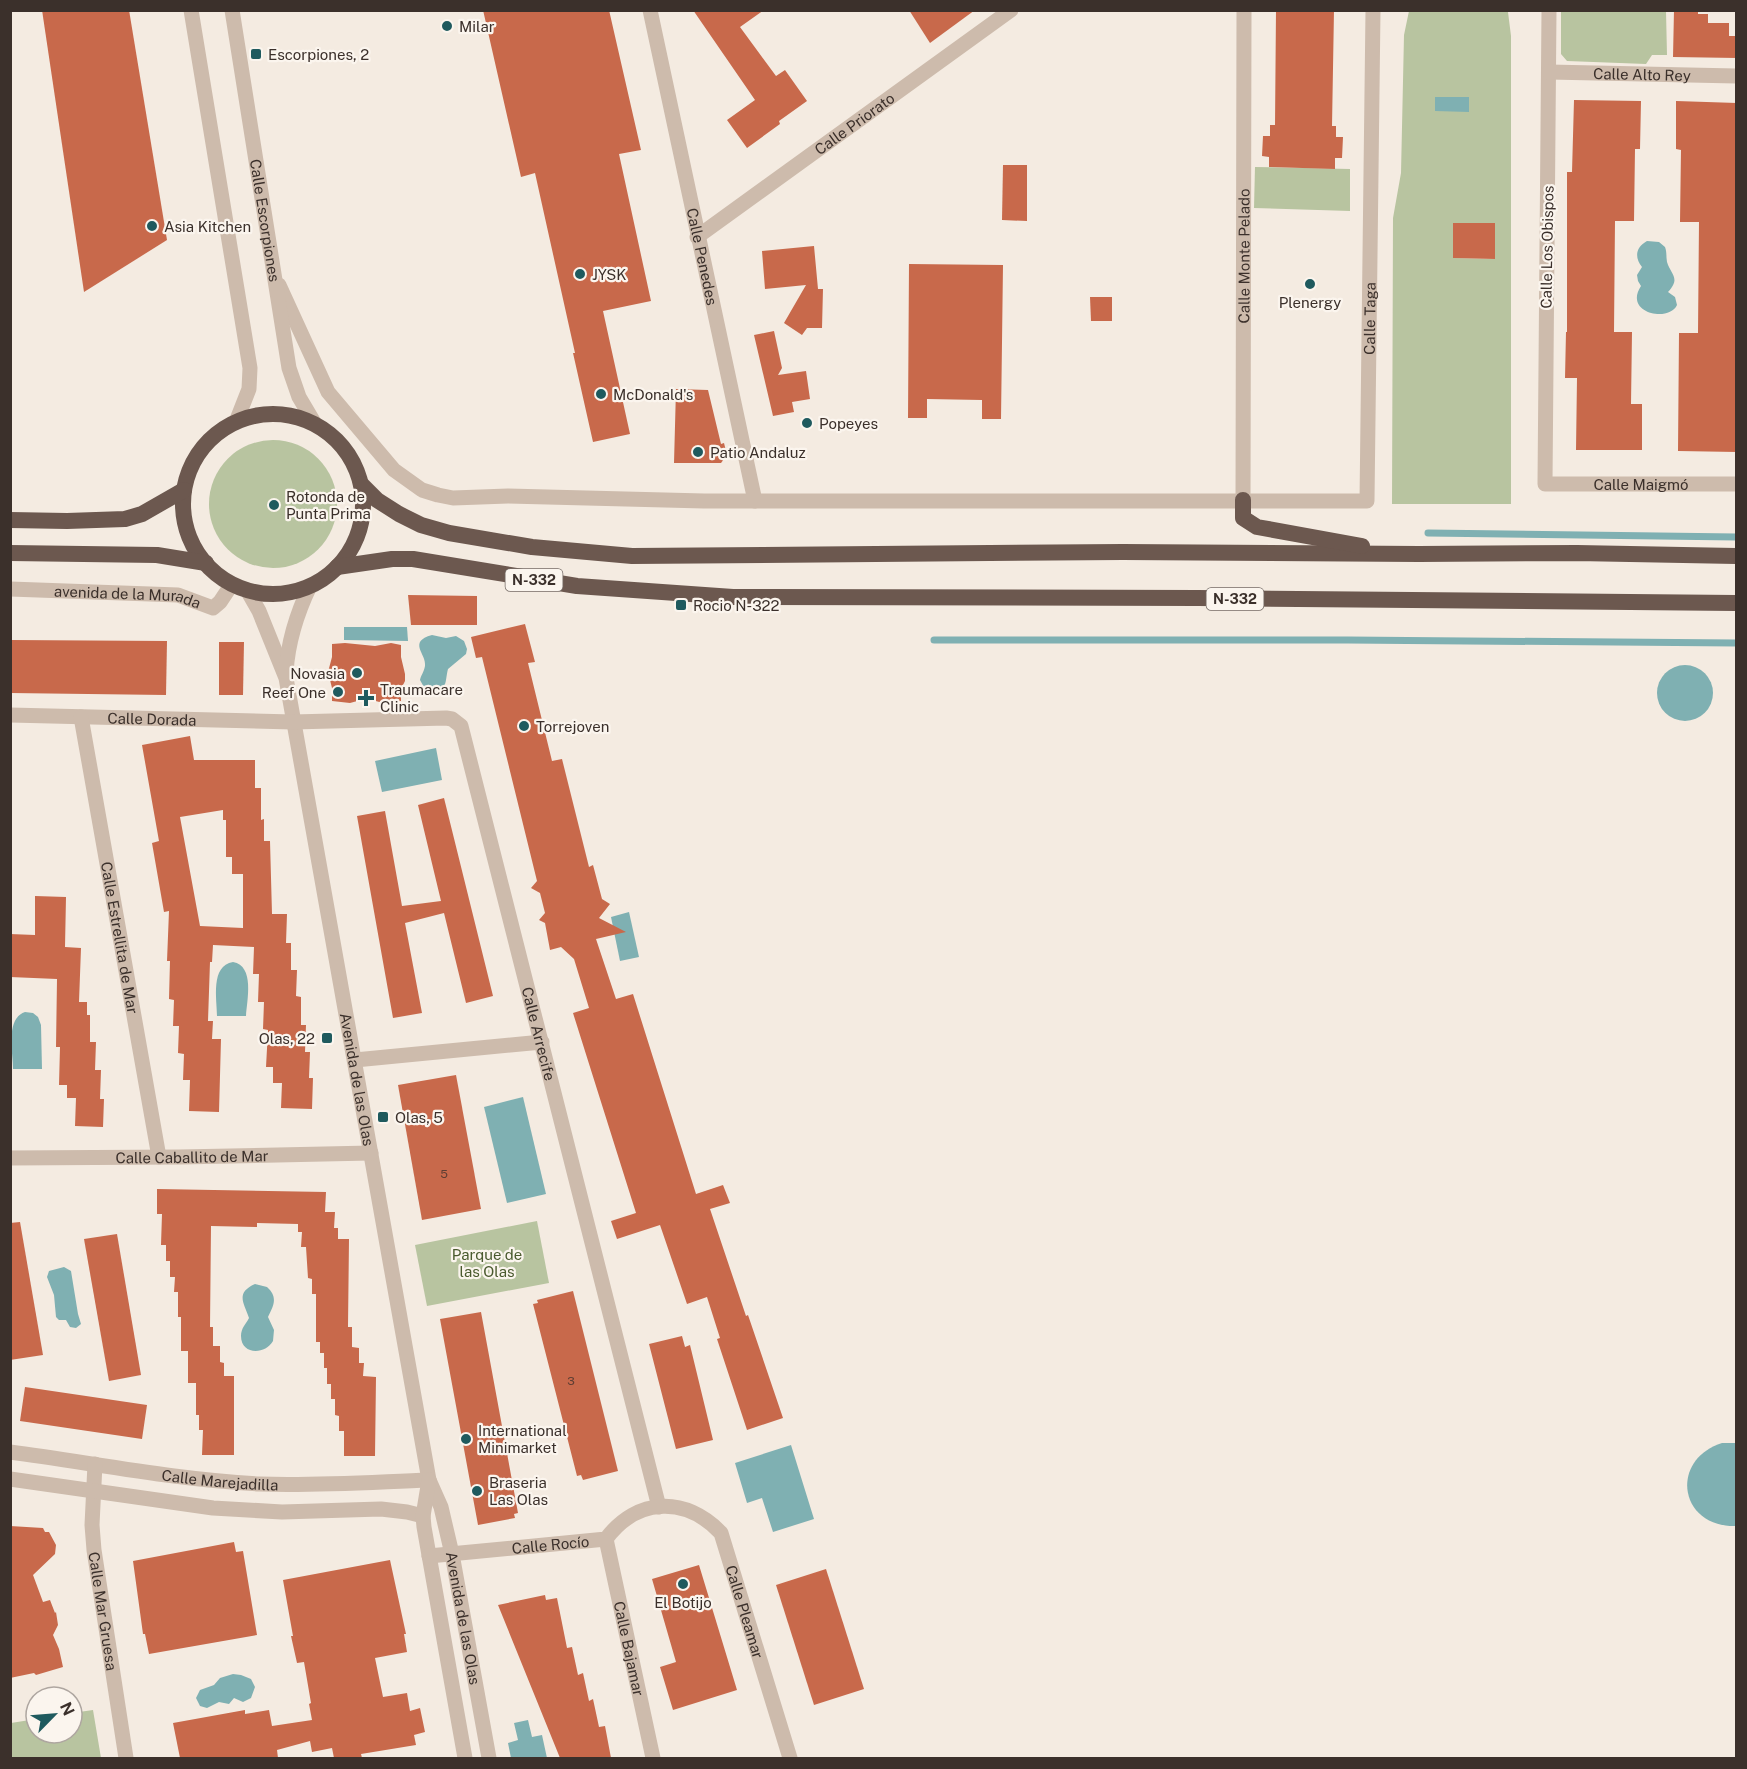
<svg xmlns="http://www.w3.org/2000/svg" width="1747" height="1769" font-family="'Public Sans',sans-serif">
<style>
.green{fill:#b8c4a0;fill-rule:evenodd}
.water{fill:#7fb0b2}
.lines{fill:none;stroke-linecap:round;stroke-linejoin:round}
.stream{stroke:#7fb0b2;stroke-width:7}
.building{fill:#c8694b;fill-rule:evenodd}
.minor{stroke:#cdbbac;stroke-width:15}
.tertiary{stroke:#cdbbac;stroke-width:15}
.trunk{stroke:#6c584f;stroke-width:16}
.poi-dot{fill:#1f5a5e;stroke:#fbf5ee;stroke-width:2}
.labels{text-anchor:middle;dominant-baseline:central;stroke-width:4.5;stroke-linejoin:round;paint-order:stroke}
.number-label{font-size:12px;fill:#5e3e33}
.shield{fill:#fbf5ee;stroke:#756b66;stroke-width:1.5}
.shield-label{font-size:14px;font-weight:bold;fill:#3b302b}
.poi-label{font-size:15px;fill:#3b302b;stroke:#fbf5ee;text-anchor:start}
.street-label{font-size:15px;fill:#3b302b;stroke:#fbf5ee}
.park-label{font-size:15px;fill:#4a5a2e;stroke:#fbf5ee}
</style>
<rect width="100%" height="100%" fill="#f4ebe1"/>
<g class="green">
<path d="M1409 11 1508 12 1511 36V504H1392L1393 218 1401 173 1404 35ZM1453 223H1495V259L1453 258Z"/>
<polygon points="1561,11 1666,11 1667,55 1652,55 1646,64 1567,61 1561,54"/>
<polygon points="1255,167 1350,169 1350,211 1254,208"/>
<circle cx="273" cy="504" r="64"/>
<polygon points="537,1221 549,1283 427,1306 415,1245"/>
<polygon points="93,1710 101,1758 11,1758 11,1723 36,1719 36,1733 72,1733 72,1713"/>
</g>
<g class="water">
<polygon points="1435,97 1469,97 1469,112 1435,111"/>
<path d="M1647 241 1659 242 1665 247C1667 252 1666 257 1667 262 1671 275 1681 278 1668 292L1675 297 1677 305C1669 323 1623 313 1641 286L1638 281 1637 275 1642 267C1634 257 1636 247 1647 241Z"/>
<polygon points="344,627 407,627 408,641 344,640"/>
<path d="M432 635 446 638 456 636 464 641 467 649 466 654 448 669C445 680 448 689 435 692L425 689 420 680C421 675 424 672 425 666 427 654 407 642 432 635Z"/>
<circle cx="1685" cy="693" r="28"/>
<polygon points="436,748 442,780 382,792 375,761"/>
<polygon points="629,912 639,957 620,961 611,917"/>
<path d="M233 962C255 966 247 1000 246 1016H217C217 999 210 966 233 962Z"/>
<path d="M25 1012 33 1013 38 1017 41 1025 42 1069H13C13 1052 5 1019 25 1012Z"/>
<polygon points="523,1097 546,1194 507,1203 484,1107"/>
<polygon points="64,1267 71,1271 78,1314 81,1324 76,1328 70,1327 66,1320 59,1320 56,1317 54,1295 47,1277 49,1271"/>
<path d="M255 1284 267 1287C278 1297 274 1305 268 1317L274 1330 273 1341C265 1355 241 1355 241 1336 241 1328 246 1324 249 1318 244 1303 235 1293 255 1284Z"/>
<path d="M1722 1443H1736L1735 1526C1679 1527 1669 1460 1722 1443Z"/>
<polygon points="791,1445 814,1519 773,1532 762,1498 747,1503 735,1463"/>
<polygon points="233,1674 241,1675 251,1679 255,1687 251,1698 243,1702 234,1698 229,1704 219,1702 207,1708 200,1706 196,1698 200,1690 214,1685 220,1678"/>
<polygon points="528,1720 532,1737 542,1735 547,1758 511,1758 508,1743 518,1740 514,1723"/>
</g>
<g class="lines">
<g class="stream">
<polyline points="1428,533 1736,537"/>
<polyline points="934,640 1348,640 1736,643"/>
</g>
</g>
<g class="building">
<polygon points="42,10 129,10 167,240 84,292"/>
<polygon points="483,10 609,10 641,150 619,154 651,301 603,311 630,434 593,442 573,353 575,353 535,173 521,177"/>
<polygon points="693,10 764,10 740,27 776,76 785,70 807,101 779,121 780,124 747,148 727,120 755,100"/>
<polygon points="909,10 975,10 930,43"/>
<polygon points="1276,10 1334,10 1332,126 1336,126 1336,137 1343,137 1342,158 1335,158 1335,169 1269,167 1269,157 1262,156 1263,136 1270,136 1270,125 1275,125"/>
<polygon points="1674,10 1698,10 1698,14 1708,14 1708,23 1729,23 1729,36 1737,36 1737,58 1673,57"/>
<polygon points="1574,100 1641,101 1640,149 1635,149 1634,221 1615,221 1614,332 1632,332 1631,404 1642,404 1642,450 1576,450 1577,378 1565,378 1566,332 1567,332 1567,172 1572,172"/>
<polygon points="1676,101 1737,103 1737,452 1678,451 1679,333 1698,333 1699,222 1680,222 1681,150 1676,149"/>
<polygon points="1003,165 1027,165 1027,221 1002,220"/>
<polygon points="1453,223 1495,223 1495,259 1453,258"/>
<polygon points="814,246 818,289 823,289 822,328 807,328 802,335 784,323 806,285 765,289 762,251"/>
<polygon points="909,264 1003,265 1001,419 982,419 982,400 927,399 927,418 908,418"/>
<polygon points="1090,297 1112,297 1112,321 1091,321"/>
<polygon points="774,331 782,368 778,375 806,371 810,399 792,402 794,412 773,416 754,335"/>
<polygon points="676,389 708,390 721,444 724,443 727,455 721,463 674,463"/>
<polygon points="408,595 477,596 477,625 411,625"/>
<polygon points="525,624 535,662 528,663 552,761 562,759 589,867 593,865 602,899 610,904 599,918 626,932 596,939 616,999 633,994 696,1194 723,1185 730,1203 710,1209 746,1316 748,1315 783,1418 747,1430 717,1339 720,1338 707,1297 687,1304 660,1225 617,1239 611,1221 636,1213 573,1013 589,1008 574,959 561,947 550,950 545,923 539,920 545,913 540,893 531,888 537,881 482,657 476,658 471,637"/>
<polygon points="10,640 167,641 166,695 10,693"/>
<polygon points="219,642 244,642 243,695 219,695"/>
<polygon points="345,643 375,646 391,643 401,645 401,657 405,674 405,681 401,689 401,701 383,703 372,700 366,705 361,700 350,703 332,701 332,688 328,672 332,657 332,644"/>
<path d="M190 736 194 760H255V788H261V820L264 819V841H270L272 914H287L286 943H291V970H297L296 996 301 997V1025H306L305 1052H310L309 1078H313L312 1109 281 1108 282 1083H273V1067H266L268 1030 263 1029 264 1002H258L259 974H253L254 947 213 945 212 962H210L208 1021H213L212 1039H221L219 1112 189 1111 190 1080H183L184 1054 178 1053 179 1026H173L174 1000 169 999 170 961H167L169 911 164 912 152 843 159 841 142 745ZM223 810V820H226V857H232V874H243V928L200 926 180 817Z"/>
<polygon points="444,798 493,996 466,1003 444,913 405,923 422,1013 393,1018 357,816 385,811 402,906 441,901 418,805"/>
<polygon points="35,896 66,897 65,947 81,948 79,1002 87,1002 87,1015 90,1015 90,1042 96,1042 95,1070 101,1070 100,1099 104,1099 103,1127 75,1126 76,1098 67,1098 67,1085 59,1085 60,1047 56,1047 57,979 10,977 10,934 35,935"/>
<polygon points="456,1075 481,1209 422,1220 398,1085"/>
<polygon points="157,1189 326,1192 325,1212 335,1212 334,1228 338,1228 338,1239 349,1239 348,1327 352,1327 352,1347 359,1348 359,1363 364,1363 363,1376 376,1377 375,1456 344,1456 344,1431 339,1431 339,1416 335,1415 335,1399 331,1399 331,1384 327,1384 327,1368 324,1368 324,1353 320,1353 320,1342 316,1342 316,1294 312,1294 312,1279 308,1278 306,1247 301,1247 302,1232 298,1232 298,1224 257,1223 257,1227 211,1226 210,1327 213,1327 213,1346 220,1346 220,1362 224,1363 224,1376 234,1376 234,1455 202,1455 203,1430 199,1430 199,1415 196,1415 196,1383 188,1383 188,1351 181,1351 181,1317 178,1317 178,1292 174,1292 175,1277 170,1277 170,1261 166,1261 166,1245 161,1245 162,1214 157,1214"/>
<polygon points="20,1222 43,1355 10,1360 10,1223"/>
<polygon points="117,1234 141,1375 109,1381 84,1239"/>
<polygon points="573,1291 618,1471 583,1480 581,1475 577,1476 533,1304 538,1303 537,1300"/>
<polygon points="481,1312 518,1513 514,1514 515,1518 478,1525 440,1319"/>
<polygon points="682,1336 685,1347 690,1345 713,1440 676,1449 649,1344"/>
<polygon points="25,1387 147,1405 142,1439 20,1421"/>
<polygon points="10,1526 43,1528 45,1532 49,1532 56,1545 55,1554 33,1575 43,1602 50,1600 55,1613 56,1612 58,1625 53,1635 59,1649 63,1667 36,1675 34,1673 10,1678"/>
<polygon points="234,1542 236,1552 243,1551 257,1635 149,1654 145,1634 143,1634 133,1561"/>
<polygon points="390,1560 406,1634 404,1634 407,1652 375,1658 383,1697 407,1693 410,1711 420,1708 425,1732 414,1735 416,1745 361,1754 362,1758 334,1758 332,1748 312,1752 310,1741 277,1750 278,1758 180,1758 173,1723 245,1710 245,1714 269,1710 272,1726 312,1720 309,1704 311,1703 304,1662 297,1663 291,1636 293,1636 283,1580"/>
<polygon points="699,1565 737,1690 673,1710 660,1667 676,1662 652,1579"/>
<polygon points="826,1569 864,1689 814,1705 776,1585"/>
<polygon points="545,1595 546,1600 557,1598 567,1648 572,1647 578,1675 583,1673 589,1701 593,1699 599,1727 605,1726 611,1758 560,1758 498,1605"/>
</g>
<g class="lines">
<g class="minor">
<path id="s1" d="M650 10 755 501"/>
<path id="s2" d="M1549 10 1545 484H1736"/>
<path id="s3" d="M1549 72 1736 76"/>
<path id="s4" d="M697 237 1011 10"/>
<path id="s5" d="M279 285 328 392 394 470 422 490 438 495 453 498 508 496 704 501H1367L1373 10"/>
<path id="s6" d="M1243 500 1244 10"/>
<path id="s7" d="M10 589 178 595 213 608 220 602 232 584"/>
<path id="s8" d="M247 590 259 611 286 678 429 1480 441 1507 452 1554 489 1758"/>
<path d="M286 672C288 642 297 613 310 586"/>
<path id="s9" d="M10 715 293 722 446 718 452 719 461 726 659 1507"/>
<path id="s10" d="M81 717 159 1157"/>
<polyline points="355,1060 542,1042"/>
<path id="s11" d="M10 1158 179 1157 371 1153"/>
<path id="s12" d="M10 1452C93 1463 177 1480 260 1484 316 1486 373 1482 429 1480"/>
<path id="s13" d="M95 1464 92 1525 94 1550 126 1758"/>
<polyline points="10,1479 213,1508 282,1512 381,1509 407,1512 423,1516"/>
<polyline points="429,1480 423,1516 424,1527 465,1758"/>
<path id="s14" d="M606 1539 653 1758"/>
<path id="s15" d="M429 1556 606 1539C637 1497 686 1496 721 1533L790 1758"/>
</g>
<g class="tertiary">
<polyline points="191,10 250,368 249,389 236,422"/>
<path id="s16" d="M232 10 289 368 299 397 315 424"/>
</g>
<g class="trunk">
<circle cx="273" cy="504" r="90"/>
<polyline points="361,484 377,500 399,514 421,525 449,533 532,547 632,556 1123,552 1419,554 1577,553 1736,556"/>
<polyline points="1243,500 1243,518 1257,527 1362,546"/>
<polyline points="10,520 67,521 125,519 142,514 184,490"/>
<polyline points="10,553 157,555 206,563"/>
<polyline points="337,567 392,559 413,559 577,586 733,597 1198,598 1736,603"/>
</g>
</g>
<g class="poi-dot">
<circle cx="447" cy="26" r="6"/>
<rect x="250" y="48" width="12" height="12" rx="3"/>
<circle cx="152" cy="226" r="6"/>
<circle cx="580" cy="274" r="6"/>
<circle cx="1310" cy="284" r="6"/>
<circle cx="601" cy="394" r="6"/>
<circle cx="807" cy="423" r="6"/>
<circle cx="698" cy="452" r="6"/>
<circle cx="274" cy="505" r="6"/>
<rect x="675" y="599" width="12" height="12" rx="3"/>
<circle cx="357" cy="673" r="6"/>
<circle cx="338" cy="692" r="6"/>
<path d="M363 689h6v6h6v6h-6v6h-6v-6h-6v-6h6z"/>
<circle cx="524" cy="726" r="6"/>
<rect x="321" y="1032" width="12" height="12" rx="3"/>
<rect x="377" y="1111" width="12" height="12" rx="3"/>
<circle cx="466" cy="1439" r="6"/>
<circle cx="477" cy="1491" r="6"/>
<circle cx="683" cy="1584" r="6"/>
</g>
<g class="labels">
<g class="number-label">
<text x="444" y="1174">5</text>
<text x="571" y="1381">3</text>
</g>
<g class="shield">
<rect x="505.5" y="569" width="57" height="22" rx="4.5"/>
<rect x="1206.5" y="588" width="57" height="22" rx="4.5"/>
</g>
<g class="shield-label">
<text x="534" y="580">N-332</text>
<text x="1235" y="599">N-332</text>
</g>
<g class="poi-label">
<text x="459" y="26">Milar</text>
<text x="268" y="54">Escorpiones, 2</text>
<text x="164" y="226">Asia Kitchen</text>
<text x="592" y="274">JYSK</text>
<text x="1310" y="302" text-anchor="middle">Plenergy</text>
<text x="613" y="394">McDonald's</text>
<text x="819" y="423">Popeyes</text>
<text x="710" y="452">Patio Andaluz</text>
<text x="286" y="496">Rotonda de<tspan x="286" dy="17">Punta Prima</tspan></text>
<text x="693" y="605">Rocio N-322</text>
<text x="345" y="673" text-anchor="end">Novasia</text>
<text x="380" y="689">Traumacare<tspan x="380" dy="17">Clinic</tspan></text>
<text x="326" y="692" text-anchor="end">Reef One</text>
<text x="536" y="726">Torrejoven</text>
<text x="315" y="1038" text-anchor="end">Olas, 22</text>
<text x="395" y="1117">Olas, 5</text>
<text x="478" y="1430">International<tspan x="478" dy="17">Minimarket</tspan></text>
<text x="489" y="1482">Braseria<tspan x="489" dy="17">Las Olas</tspan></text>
<text x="683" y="1602" text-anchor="middle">El Botijo</text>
</g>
<g class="street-label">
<text stroke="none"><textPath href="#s3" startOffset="93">Calle Alto Rey</textPath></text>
<text stroke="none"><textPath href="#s4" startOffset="194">Calle Priorato</textPath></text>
<text stroke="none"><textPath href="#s16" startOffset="213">Calle Escorpiones</textPath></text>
<text transform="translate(1547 247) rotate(-89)">Calle Los Obispos</text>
<text stroke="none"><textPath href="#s6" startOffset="244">Calle Monte Pelado</textPath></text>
<text stroke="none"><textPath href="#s1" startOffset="252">Calle Penedes</textPath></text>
<text stroke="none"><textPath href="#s5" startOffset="1383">Calle Taga</textPath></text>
<text stroke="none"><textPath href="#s2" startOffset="570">Calle Maigmó</textPath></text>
<text stroke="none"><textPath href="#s7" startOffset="118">avenida de la Murada</textPath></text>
<text stroke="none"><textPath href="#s9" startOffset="142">Calle Dorada</textPath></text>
<text stroke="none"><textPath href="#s10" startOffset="224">Calle Estrellita de Mar</textPath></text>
<text stroke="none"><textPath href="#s9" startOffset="771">Calle Arrecife</textPath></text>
<text stroke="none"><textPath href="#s8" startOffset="504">Avenida de las Olas</textPath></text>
<text stroke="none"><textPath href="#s11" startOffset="182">Calle Caballito de Mar</textPath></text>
<text stroke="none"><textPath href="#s12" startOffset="212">Calle Marejadilla</textPath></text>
<text stroke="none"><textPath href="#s15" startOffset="122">Calle Rocío</textPath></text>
<text stroke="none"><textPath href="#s13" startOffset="148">Calle Mar Gruesa</textPath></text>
<text stroke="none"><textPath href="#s15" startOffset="394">Calle Pleamar</textPath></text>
<text stroke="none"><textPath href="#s8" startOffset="1054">Avenida de las Olas</textPath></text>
<text stroke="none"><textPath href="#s14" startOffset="112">Calle Bajamar</textPath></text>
</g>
<g class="park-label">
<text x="487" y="1254">Parque de<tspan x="487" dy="17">las Olas</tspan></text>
</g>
</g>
<rect width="1747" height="1769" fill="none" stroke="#3b302b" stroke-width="24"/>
<g transform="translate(54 1715) rotate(65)"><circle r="28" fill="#fbf5ee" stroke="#aea6a0" stroke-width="1.5"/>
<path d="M0-4.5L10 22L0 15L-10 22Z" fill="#1f5a5e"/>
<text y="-9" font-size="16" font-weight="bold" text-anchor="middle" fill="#3b302b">N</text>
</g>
</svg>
